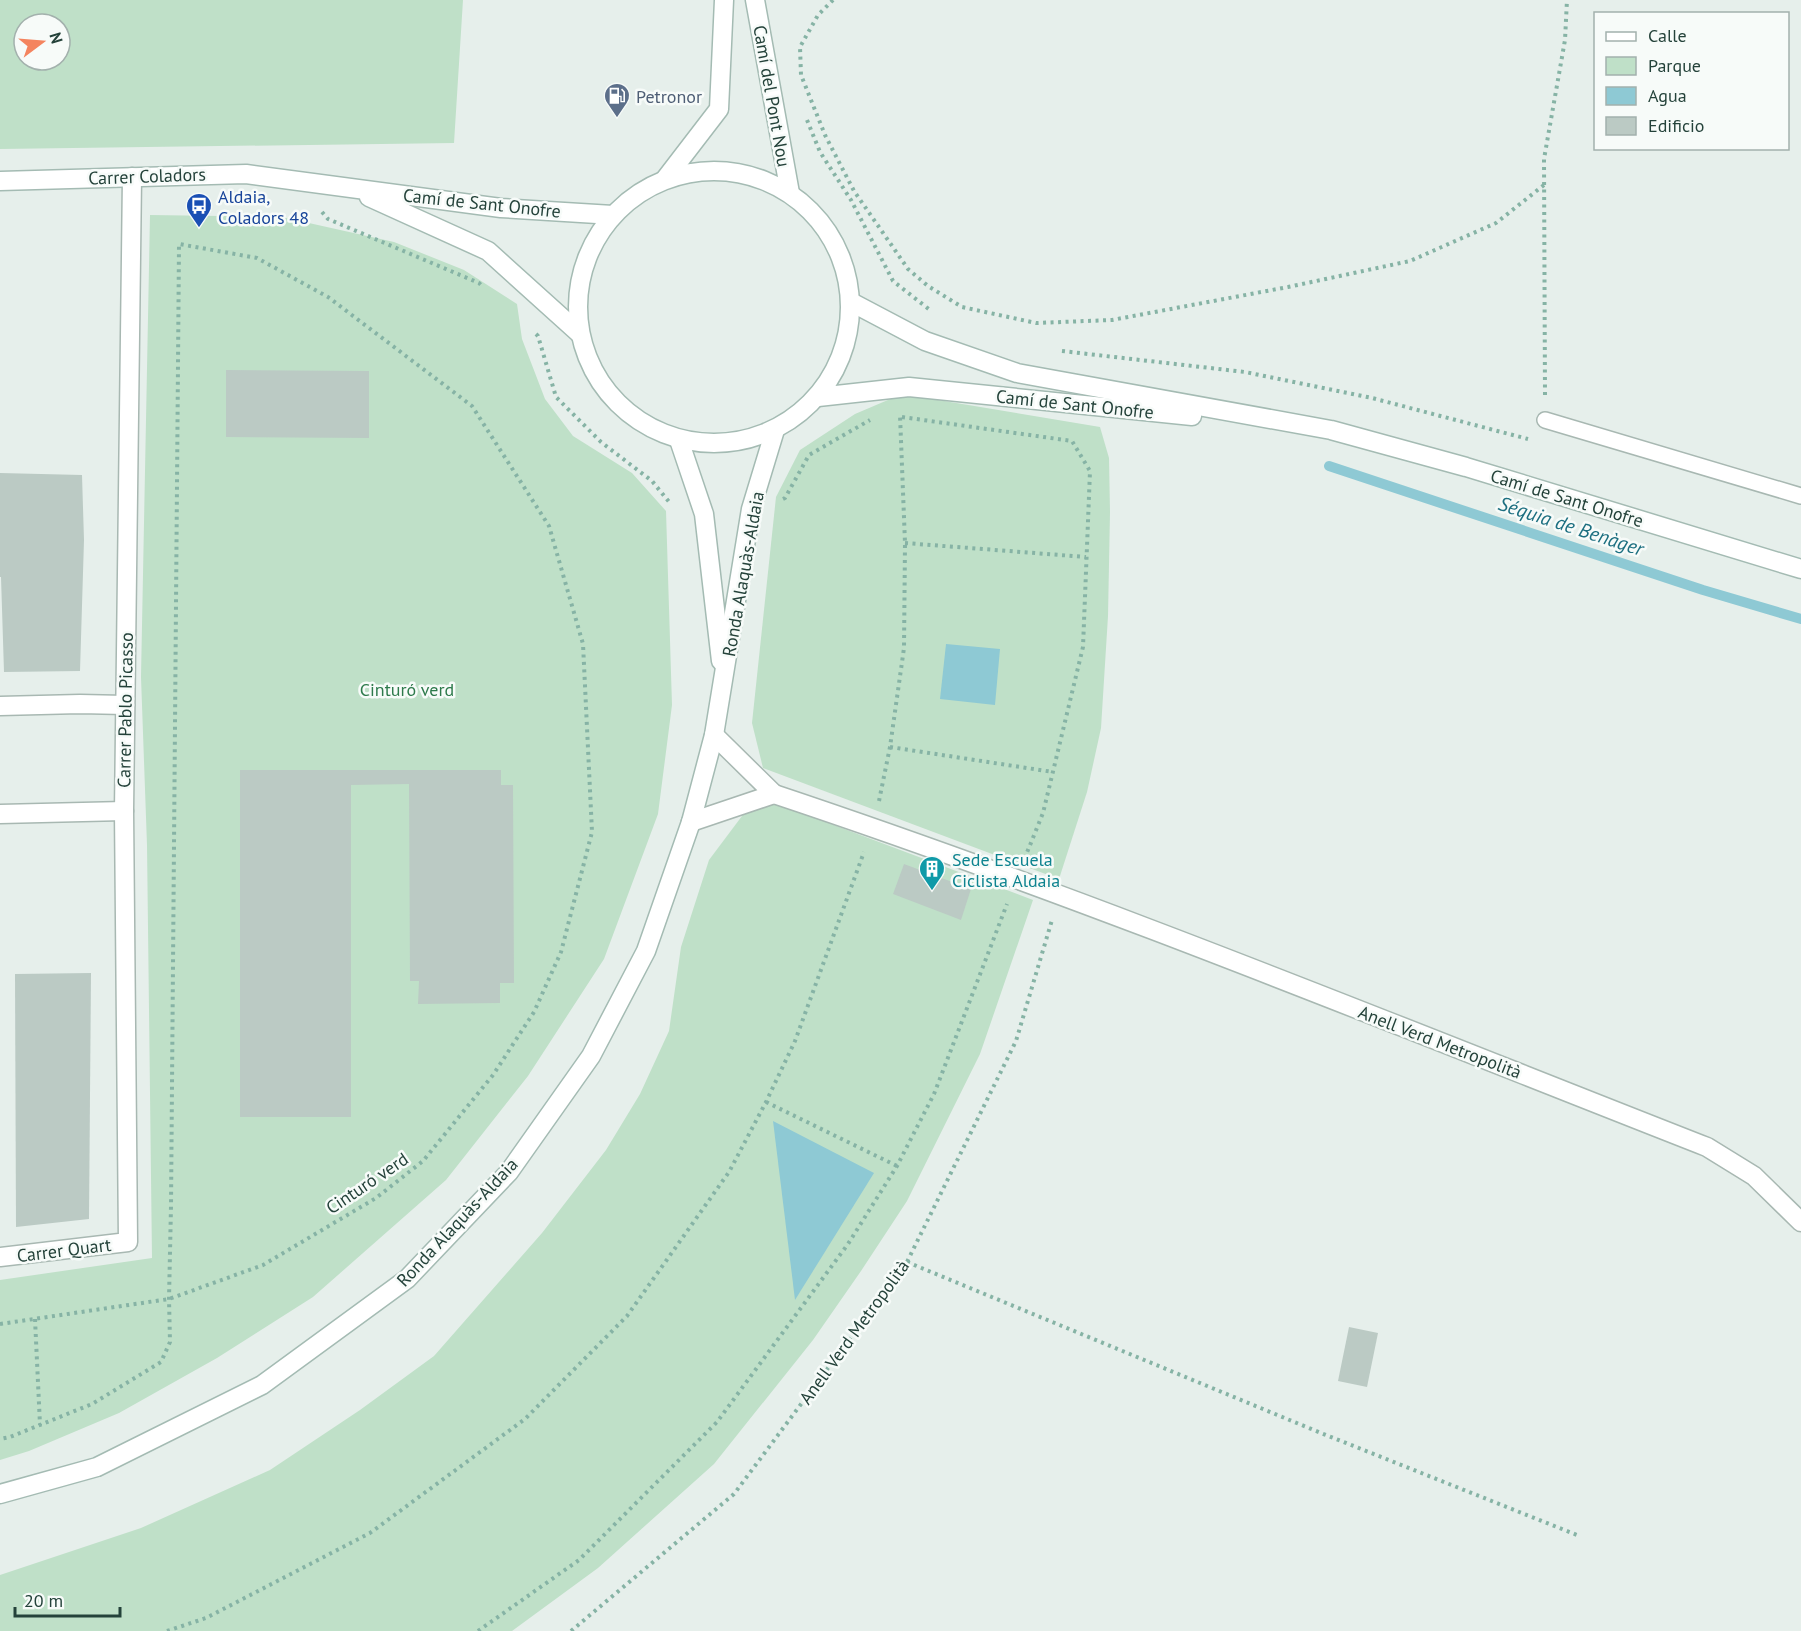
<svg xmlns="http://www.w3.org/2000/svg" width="1801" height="1631" font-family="'PT Sans',sans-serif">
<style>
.green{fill:#bfe0c8;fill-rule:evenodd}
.water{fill:#8ec9d4}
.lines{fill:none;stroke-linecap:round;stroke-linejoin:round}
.stream{stroke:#8ec9d4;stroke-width:10}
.building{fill:#bbcac4}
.lane-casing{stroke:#a8b8b2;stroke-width:18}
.street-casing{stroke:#a8b8b2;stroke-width:21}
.secondary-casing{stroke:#a4bbb3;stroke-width:21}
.path{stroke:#86b3a5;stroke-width:4;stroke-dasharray:3 4.5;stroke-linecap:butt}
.lane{stroke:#fff;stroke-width:15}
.street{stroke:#fff;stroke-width:18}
.secondary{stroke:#fff;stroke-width:18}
.labels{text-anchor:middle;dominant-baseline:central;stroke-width:5;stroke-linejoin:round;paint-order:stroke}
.service-label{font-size:18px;fill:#4e5e75;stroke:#f7fbf9;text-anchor:start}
.street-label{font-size:18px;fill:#24423a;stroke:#f7fbf9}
.transit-label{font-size:18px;fill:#164399;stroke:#f7fbf9;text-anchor:start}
.park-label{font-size:18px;fill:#2d7a4b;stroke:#f7fbf9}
.culture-label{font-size:18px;fill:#0d838f;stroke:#f7fbf9;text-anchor:start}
.water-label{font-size:20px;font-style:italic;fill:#1c6f80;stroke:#f7fbf9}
</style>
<rect width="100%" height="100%" fill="#e6efeb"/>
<g class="green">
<path d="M0 0H463L454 143 0 149ZM24 24H60V60H24Z"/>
<polygon points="150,215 282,217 394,242 464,270 517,304 522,339 545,399 573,436 632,473 666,511 672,705 658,814 604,959 528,1076 446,1180 313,1297 217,1358 119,1413 29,1451 0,1460 0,1280 152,1258 147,845 141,677"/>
<polygon points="902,394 1100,427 1109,458 1110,512 1108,616 1101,728 1087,792 1059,879 763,768 752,723 776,497 800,450 855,414"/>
<polygon points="757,796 1033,900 980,1054 907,1201 861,1271 813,1340 714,1464 598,1568 512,1631 0,1631 0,1575 141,1528 270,1470 360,1410 434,1356 542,1233 606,1150 640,1094 669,1031 681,947 709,860"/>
</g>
<g class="water">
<polygon points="946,644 1000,649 995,705 940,699"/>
<polygon points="773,1121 874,1173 795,1300"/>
</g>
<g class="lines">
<polyline class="stream" points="1329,466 1703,590 1801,619"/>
</g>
<g class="building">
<polygon points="226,370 369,371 369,438 226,437"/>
<polygon points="0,473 82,475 84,540 80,671 4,672 1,577 0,577"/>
<polygon points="240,770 501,770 501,785 513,785 514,983 500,983 500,1003 418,1004 419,981 410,981 409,784 351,785 351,1117 240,1117"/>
<polygon points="904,864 971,889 961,920 893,894"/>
<polygon points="91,973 89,1219 16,1227 15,974"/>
<polygon points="1349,1327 1378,1333 1367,1387 1338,1381"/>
</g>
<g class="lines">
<defs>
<polyline id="lane" points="1545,420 1801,496"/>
<g id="street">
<polyline points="0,706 80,704 125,705"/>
<path d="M774 794C1089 899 1398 1026 1707 1147L1754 1176 1801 1222"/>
<polyline points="0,814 124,811"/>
<polyline points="691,822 774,794 714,735"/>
<polyline points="0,1257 128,1242 124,811 132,177"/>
</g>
<g id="secondary">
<polyline points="755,0 790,193"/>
<circle cx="714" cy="307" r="136"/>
<polyline points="666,178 719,109 724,0"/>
<polyline points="0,181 246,174 501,208 613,215"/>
<polyline points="369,197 488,251 580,334"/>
<polyline points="851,302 925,341 1017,373 1331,430 1466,467 1801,569"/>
<polyline points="818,397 909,387 1192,416"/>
<polyline points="679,440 704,514 721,661"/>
<polyline points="0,1494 97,1467 262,1385 407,1279 509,1172 591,1056 646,951 691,822 714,735 751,509 775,430"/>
</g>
</defs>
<use href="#lane" class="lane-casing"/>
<use href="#street" class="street-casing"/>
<use href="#secondary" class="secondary-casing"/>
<g class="path">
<polyline points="833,0 818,15 800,47 801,75 825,135 854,191 908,269 928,286 962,307 1036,323 1112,320 1288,287 1410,261 1496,223 1544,185"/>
<polyline points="807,120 820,152 851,200 893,281 930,310"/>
<polyline points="322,212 328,219 479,283 483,287"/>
<polyline points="536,334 538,336 556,397 601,442 652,481 670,503"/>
<polyline points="1062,351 1245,372 1372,398 1528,439"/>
<polyline points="1545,395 1544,159 1565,40 1567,0"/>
<polyline points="902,417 1072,441 1090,471 1083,647 1043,813 1026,855"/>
<polyline points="783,499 785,498 809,455 870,420"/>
<polyline points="905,543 1086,557"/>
<polyline points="890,747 1053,772"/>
<polyline points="879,801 890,747 904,648 905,543 900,415"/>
<polyline points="766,1102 897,1166"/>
<polyline points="907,1262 1321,1433 1577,1535"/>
<polyline points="35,1319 40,1425"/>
<polyline points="0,1324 169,1299 263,1265 376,1198 423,1161 493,1075 534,1012 561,952 592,832 583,644 549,526 472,406 328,297 257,258 179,244 171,1206 169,1299 170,1342 161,1362 92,1404 10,1437 0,1439"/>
<polyline points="167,1631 206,1618 370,1533 525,1419 627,1316 729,1172 766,1102 795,1041 864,852"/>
<polyline points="478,1631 579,1560 717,1422 848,1244 897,1166 934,1094 1007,904"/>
<polyline points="571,1631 734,1494 907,1262 1016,1041 1052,920"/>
</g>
<use href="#lane" class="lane"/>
<use href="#street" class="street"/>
<use href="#secondary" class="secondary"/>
</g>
<defs>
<symbol id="fuel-pin" viewBox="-11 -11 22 30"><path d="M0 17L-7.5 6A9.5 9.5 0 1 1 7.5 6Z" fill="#5c6f8a" stroke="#f7fbf9"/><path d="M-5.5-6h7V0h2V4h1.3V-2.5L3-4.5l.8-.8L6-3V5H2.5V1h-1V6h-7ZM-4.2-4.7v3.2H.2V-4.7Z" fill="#fff"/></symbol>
<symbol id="bus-pin" viewBox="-11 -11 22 30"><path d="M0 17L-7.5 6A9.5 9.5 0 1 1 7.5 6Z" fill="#1a4fb4" stroke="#f7fbf9"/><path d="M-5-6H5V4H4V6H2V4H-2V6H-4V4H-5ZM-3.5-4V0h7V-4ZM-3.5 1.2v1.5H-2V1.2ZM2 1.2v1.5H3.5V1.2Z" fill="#fff"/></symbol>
<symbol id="building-pin" viewBox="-11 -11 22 30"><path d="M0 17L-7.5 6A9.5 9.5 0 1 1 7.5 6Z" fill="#0f9aa8" stroke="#f7fbf9"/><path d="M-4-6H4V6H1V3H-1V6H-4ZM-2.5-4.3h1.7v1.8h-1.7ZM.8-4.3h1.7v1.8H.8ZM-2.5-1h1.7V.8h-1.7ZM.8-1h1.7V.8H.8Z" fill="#fff"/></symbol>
</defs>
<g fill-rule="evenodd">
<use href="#fuel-pin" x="602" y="81" width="30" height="40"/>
<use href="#bus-pin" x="184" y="191" width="30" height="40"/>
<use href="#building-pin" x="917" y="854" width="30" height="40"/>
</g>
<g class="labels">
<g class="service-label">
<text x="636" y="96">Petronor</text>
</g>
<g class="street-label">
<text transform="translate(772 96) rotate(80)">Camí del Pont Nou</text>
<text transform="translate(147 176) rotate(-2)">Carrer Coladors</text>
<text transform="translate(482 203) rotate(6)">Camí de Sant Onofre</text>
<text transform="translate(1075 404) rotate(6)">Camí de Sant Onofre</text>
<text transform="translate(1567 498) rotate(17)">Camí de Sant Onofre</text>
<text transform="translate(743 574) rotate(-80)">Ronda Alaquàs-Aldaia</text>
<text transform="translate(125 710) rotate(-89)">Carrer Pablo Picasso</text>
<text transform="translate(1440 1042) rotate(21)">Anell Verd Metropolità</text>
<text transform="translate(367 1183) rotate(-34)">Cinturó verd</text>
<text transform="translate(457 1222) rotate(-47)">Ronda Alaquàs-Aldaia</text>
<text transform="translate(64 1250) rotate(-7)">Carrer Quart</text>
<text transform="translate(854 1332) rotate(-54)">Anell Verd Metropolità</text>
</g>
<g class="transit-label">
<text x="218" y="196">Aldaia,<tspan x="218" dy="21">Coladors 48</tspan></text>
</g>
<g class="park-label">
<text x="407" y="689">Cinturó verd</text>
</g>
<g class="culture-label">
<text x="952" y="859">Sede Escuela<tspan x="952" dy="21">Ciclista Aldaia</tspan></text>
</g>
<g class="water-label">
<text transform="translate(1571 526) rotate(18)">Séquia de Benàger</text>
</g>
</g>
<rect x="1594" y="12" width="195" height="138" fill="#f7fbf9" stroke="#a3b1ad" stroke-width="1.5"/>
<rect x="1606" y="32" width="30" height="9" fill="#ffffff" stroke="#a3b1ad" stroke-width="1.5"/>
<text x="1648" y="42" font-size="18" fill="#24423a">Calle</text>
<rect x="1606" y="57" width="30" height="18" fill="#bfe0c8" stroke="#a3b1ad" stroke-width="1.5"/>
<text x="1648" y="72" font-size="18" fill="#24423a">Parque</text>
<rect x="1606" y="87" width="30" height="18" fill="#8ec9d4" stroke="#a3b1ad" stroke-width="1.5"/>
<text x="1648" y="102" font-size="18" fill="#24423a">Agua</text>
<rect x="1606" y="117" width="30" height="18" fill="#bbcac4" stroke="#a3b1ad" stroke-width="1.5"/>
<text x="1648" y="132" font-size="18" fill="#24423a">Edificio</text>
<g transform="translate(42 42) rotate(74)"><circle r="28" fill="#f7fbf9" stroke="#a3b1ad" stroke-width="1.5"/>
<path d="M0-4.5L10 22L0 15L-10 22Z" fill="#f4845f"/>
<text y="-9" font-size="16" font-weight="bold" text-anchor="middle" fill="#24423a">N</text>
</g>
<path d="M15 1607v9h105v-9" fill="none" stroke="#24423a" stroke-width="3"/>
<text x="24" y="1607" font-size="18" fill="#24423a" stroke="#f7fbf9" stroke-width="4.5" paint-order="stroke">20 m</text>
</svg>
